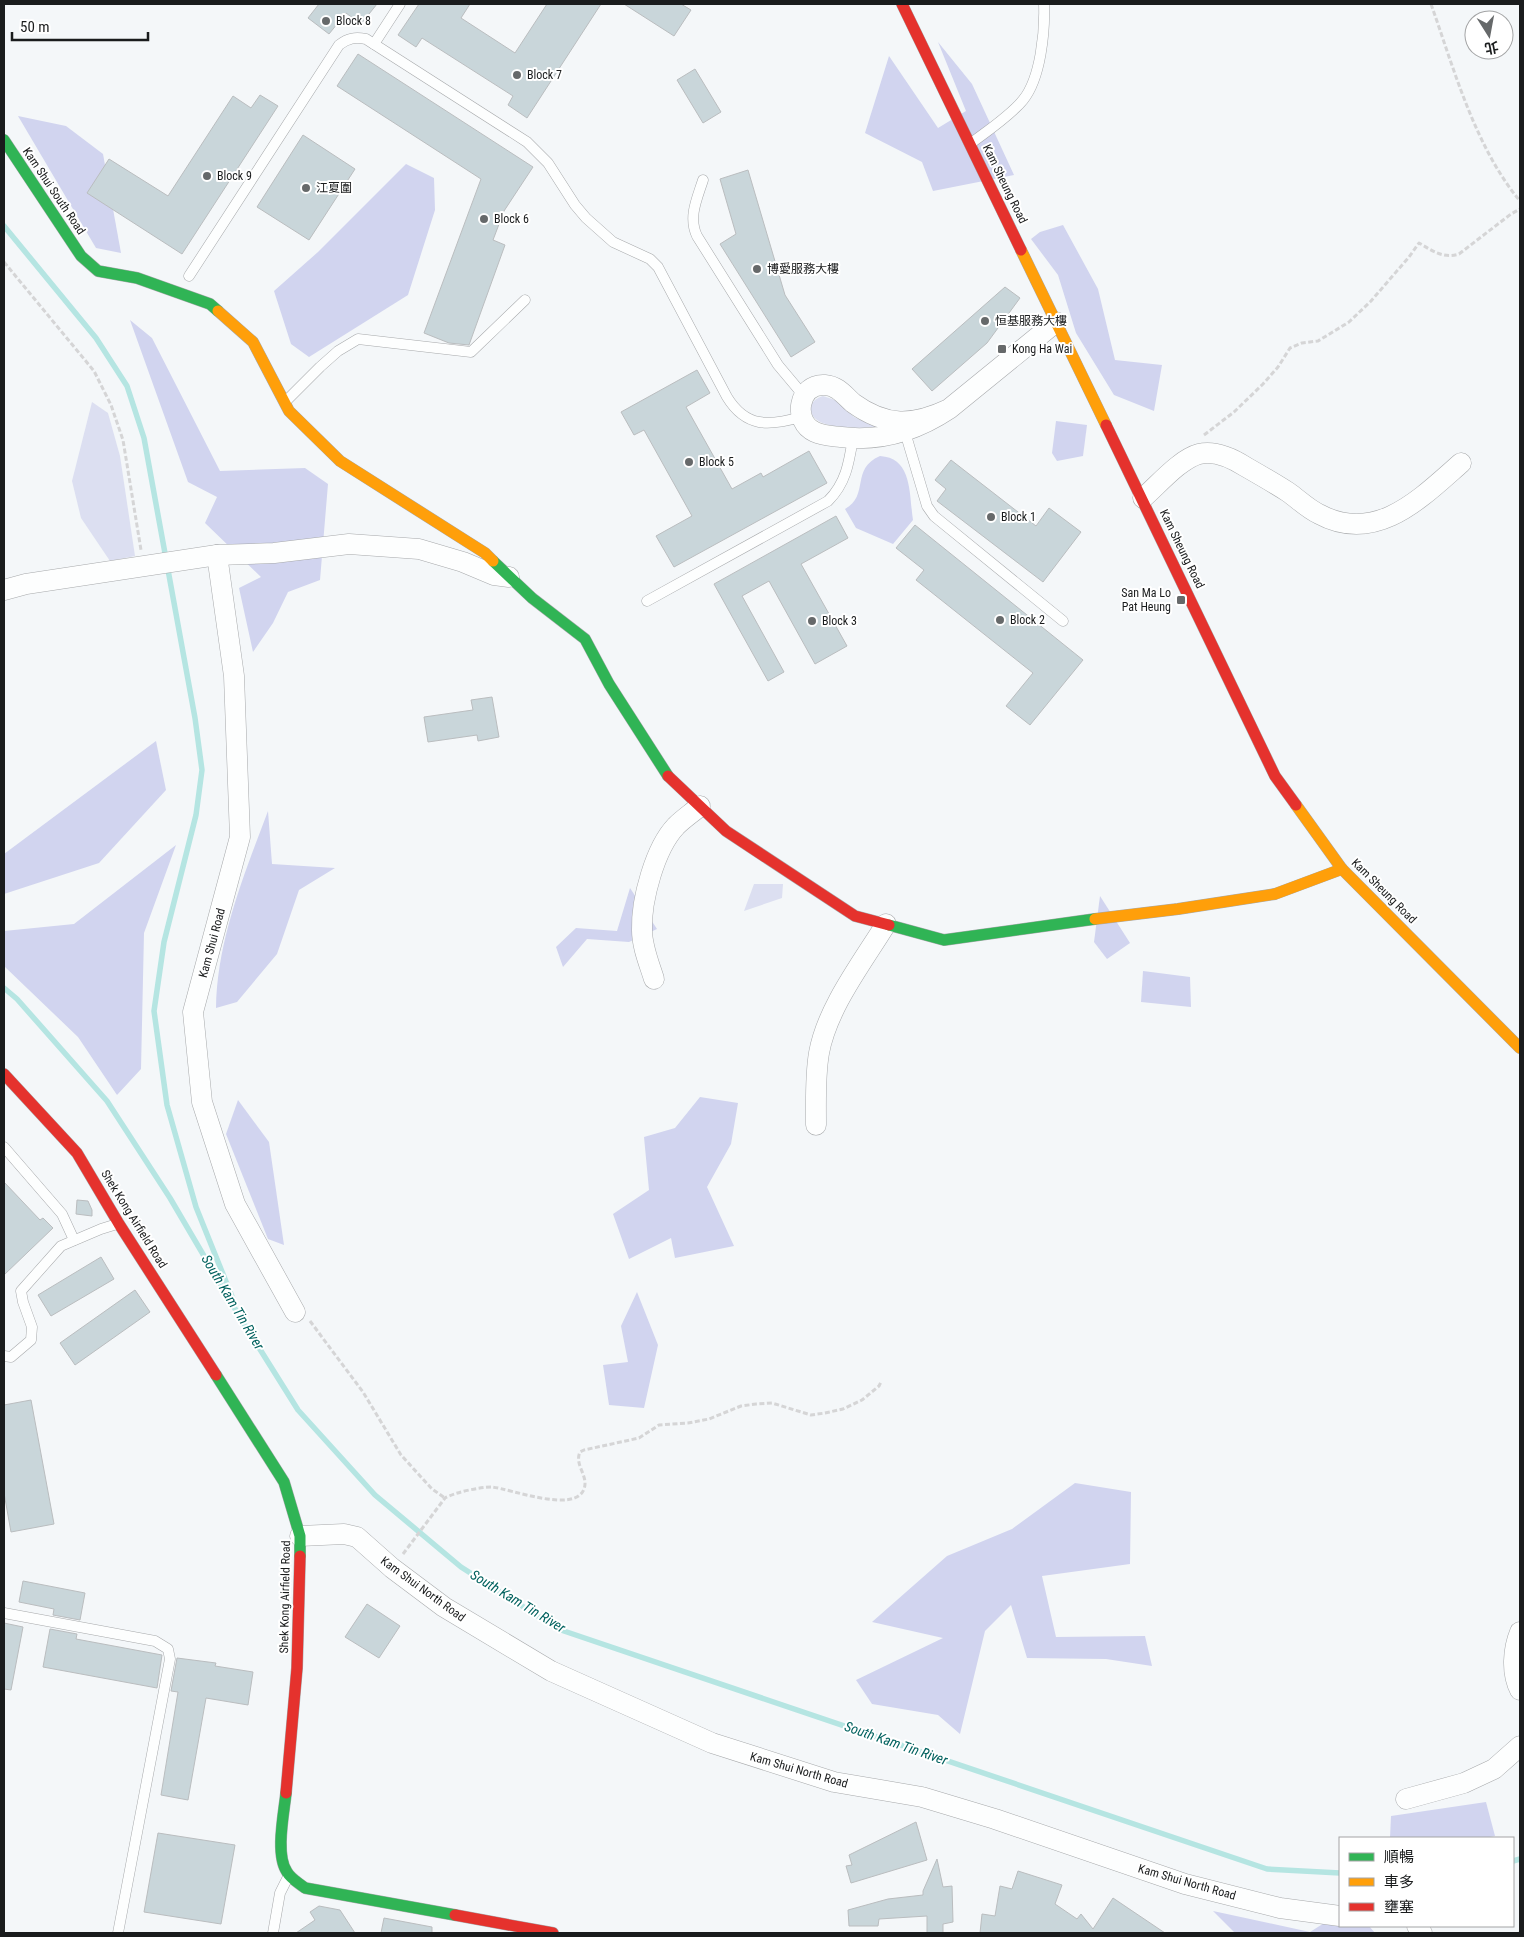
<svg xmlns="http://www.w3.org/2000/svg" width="1524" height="1937" font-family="'Roboto Condensed','Noto Sans TC',sans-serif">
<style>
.green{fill:#dcdff1}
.forest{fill:#d1d4ef}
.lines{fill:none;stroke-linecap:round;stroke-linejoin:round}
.stream{stroke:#b5e5e2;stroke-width:5.5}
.building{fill:#c9d6da;stroke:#babdbf}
.lane-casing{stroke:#a7a9ab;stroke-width:11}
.street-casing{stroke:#a7a9ab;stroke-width:21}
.fast-casing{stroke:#a7a9ab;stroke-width:12}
.slow-casing{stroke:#a7a9ab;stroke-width:12}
.jam-casing{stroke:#a7a9ab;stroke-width:12}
.path{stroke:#d5d5d6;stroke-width:3;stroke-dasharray:5 2.5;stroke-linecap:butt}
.lane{stroke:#fdfefe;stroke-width:10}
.street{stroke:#fdfefe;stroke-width:20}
.fast{stroke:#30b455;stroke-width:11}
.slow{stroke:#ff9f0a;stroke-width:11}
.jam{stroke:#e5322d;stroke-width:11}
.poi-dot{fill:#66696a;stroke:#fff;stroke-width:2}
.labels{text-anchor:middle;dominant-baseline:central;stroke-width:4;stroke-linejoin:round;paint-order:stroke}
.poi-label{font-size:12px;fill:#1a1c1d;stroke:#fff;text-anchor:start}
.street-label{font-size:12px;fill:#1a1c1d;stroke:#fff}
.water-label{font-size:14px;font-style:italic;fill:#00615e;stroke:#fff}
</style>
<rect width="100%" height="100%" fill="#f4f7f9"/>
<g class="green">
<path d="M823 396 835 400 854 417 877 427C863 428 810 431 811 409 811 401 817 398 823 396Z"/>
<polygon points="92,402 108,413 120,456 135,556 110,561 81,518 72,481"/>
<polygon points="754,884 783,884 782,898 744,911"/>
</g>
<g class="forest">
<polygon points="938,42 972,84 1014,175 933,191 922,162 865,133 889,56 938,128 966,111"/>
<polygon points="18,116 66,126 103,154 121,253 96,248"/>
<polygon points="406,164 434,178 435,210 408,295 309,357 291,344 274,291 318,252"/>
<polygon points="1063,225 1098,289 1115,360 1162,365 1154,411 1114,395 1076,333 1058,275 1031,239 1040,232"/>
<polygon points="130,320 152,338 220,471 305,468 328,484 320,580 288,592 273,623 253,652 239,588 261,577 205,523 217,497 188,482"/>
<polygon points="1056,421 1087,425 1083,456 1057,461 1052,453"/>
<path d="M880 456C913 458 909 495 913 520L893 544 856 528 845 509C870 495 850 469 880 456Z"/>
<polygon points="156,741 166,790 99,863 4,894 4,854"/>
<path d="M268 811 272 864 335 868 299 890 277 954 237 1002 216 1008C217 940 244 875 268 811Z"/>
<polygon points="176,845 144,933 141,1069 117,1095 78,1037 4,966 4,931 74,924"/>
<polygon points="630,888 657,929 629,942 587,939 563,967 556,947 576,928 617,931"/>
<polygon points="1100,896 1130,943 1107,959 1094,942"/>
<polygon points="1143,971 1190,977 1191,1007 1141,1002"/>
<polygon points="700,1097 738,1103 731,1144 707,1187 734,1246 675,1258 671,1238 629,1259 613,1214 649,1190 644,1137 675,1128"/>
<polygon points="238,1100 269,1142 284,1245 268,1239 226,1134"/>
<polygon points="637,1292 658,1345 644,1408 609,1405 603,1365 628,1362 621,1326"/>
<polygon points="1075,1483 1131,1492 1130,1564 1042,1576 1056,1637 1145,1636 1152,1666 1106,1659 1027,1658 1011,1605 985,1631 960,1734 938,1715 872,1704 856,1680 943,1638 872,1622 947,1556 1012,1529"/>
<polygon points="1486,1802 1495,1836 1484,1838 1390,1838 1391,1816"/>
<polygon points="1213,1911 1310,1932 1340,1913 1340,1926 1369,1926 1375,1933 1235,1933"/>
</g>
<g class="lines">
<g class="stream">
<polyline points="4,226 96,338 127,386 144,438 195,718 202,770 196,815 164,942 154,1011 167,1105 196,1207 233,1299"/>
<polyline points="4,988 17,999 107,1101 170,1198 241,1319 298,1410 375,1495 461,1567 558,1629 1267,1869 1340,1873"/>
<polyline points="1513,1861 1520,1859"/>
</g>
</g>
<g class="building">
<polygon points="319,4 377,4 361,24 346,13 329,34 308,18"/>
<polygon points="419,4 470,4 461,18 515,53 547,4 601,4 527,118 508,105 513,96 422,38 416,47 398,35"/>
<polygon points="624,4 681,4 691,10 674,36"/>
<polygon points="358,54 533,167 504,211 493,240 505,245 469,345 449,343 424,333 481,179 337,86"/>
<polygon points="695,69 721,112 703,123 677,80"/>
<polygon points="260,95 278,106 182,254 87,193 109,159 168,196 233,96 251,108"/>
<polygon points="303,135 355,169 309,240 257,207"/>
<polygon points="748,170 785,295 815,342 791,357 720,244 736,234 720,179"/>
<polygon points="1005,287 1020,298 987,343 932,391 912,369"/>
<polygon points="697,370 710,393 686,407 732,489 761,473 763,477 809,451 827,483 674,567 656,536 692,516 644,430 634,435 621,412"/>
<polygon points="951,460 1036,526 1049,508 1081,532 1043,582 937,501 946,489 935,480"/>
<polygon points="836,516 848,538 801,564 847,646 815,664 769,581 742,596 784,672 768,681 714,584"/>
<polygon points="915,525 1083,660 1030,725 1006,706 1033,673 916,580 924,570 896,548"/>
<polygon points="492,697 499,737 478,741 477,735 428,742 424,717 473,710 471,700"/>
<polygon points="4,1182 40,1220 43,1218 53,1228 4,1275"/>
<polygon points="77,1200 88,1201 92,1210 92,1216 76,1214"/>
<polygon points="101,1257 114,1279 51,1316 38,1295"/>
<polygon points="135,1290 150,1312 75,1365 60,1343"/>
<polygon points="31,1400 54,1524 11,1532 4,1493 4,1405"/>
<polygon points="23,1581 85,1593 80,1620 53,1615 54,1609 19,1602"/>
<polygon points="367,1604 400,1626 379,1658 345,1637"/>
<polygon points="4,1623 23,1627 11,1690 4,1689"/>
<polygon points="50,1629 77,1634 76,1639 162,1655 157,1688 43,1667"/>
<polygon points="177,1658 216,1663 215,1666 253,1672 248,1705 206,1698 188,1800 161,1795 178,1692 171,1691"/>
<polygon points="916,1822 927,1860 851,1883 846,1866 852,1865 849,1855"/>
<polygon points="158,1833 235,1845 221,1924 144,1912"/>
<polygon points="937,1859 943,1887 952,1886 953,1922 943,1924 943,1933 927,1933 927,1916 879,1919 878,1926 849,1926 848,1910 888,1899 923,1895 923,1891"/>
<polygon points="1018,1871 1062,1885 1055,1904 1077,1919 1081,1914 1093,1929 1113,1898 1165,1933 980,1933 982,1914 995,1916 1000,1886 1012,1889"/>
<polygon points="319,1906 340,1910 355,1933 296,1933 315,1920 310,1912"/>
<polygon points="384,1918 432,1927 432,1933 381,1933"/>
</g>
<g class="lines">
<defs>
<g id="lane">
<polyline points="374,44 400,4"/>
<path d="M970 144C987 131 1010 116 1023 100 1041 78 1045 31 1044 4"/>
<path d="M703 180C697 199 688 217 697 236L778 365 804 396"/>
<path d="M189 276 339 45C348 38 355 37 366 39L527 142 548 163 575 205 586 218 613 242 650 259 658 267 727 397C746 428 769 426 801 417"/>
<polyline points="285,402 320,367 338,351 358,339 471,352 525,300"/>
<polyline points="905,432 927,506 934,516 1063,621"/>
<path d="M647 601 828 501C846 483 849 463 853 438"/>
<polyline points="4,1147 62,1214 74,1240"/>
<polyline points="4,1356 11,1357 31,1340 32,1327 23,1302 21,1291 61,1246 101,1229 117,1224"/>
<polyline points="4,1613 155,1641 168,1649 170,1659 118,1933"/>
<polyline points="273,1933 280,1893 288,1877"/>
</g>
<g id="street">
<path d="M949 409C913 426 886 427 853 403 844 395 838 386 825 385 798 383 792 422 815 432 823 436 833 436 841 437 881 442 916 431 949 409L1056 322"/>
<path d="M1143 498C1158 485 1180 459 1199 454 1215 450 1232 458 1246 467 1260 475 1274 483 1288 492 1298 499 1308 509 1319 514 1376 545 1421 498 1461 463"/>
<polyline points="217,555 234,676 240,837 193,1012 202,1102 235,1204 295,1312"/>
<polyline points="4,590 26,584 217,555 274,553 349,544 419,549 463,562 494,575 509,577"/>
<path d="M654 979C649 963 642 947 642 930 641 900 655 848 676 826 683 819 692 813 700 806"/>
<path d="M816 1125C816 1101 815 1076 819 1053 827 1008 862 963 886 924"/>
<polyline points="300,1536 344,1534 357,1537 392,1568 444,1607 551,1671 712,1743 834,1782 922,1797 995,1819 1185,1884 1280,1908 1340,1916"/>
<path d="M1520 1632C1513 1649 1511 1673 1520 1690"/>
<polyline points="1406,1799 1464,1783 1494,1769 1520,1746"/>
<polyline points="1417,1926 1422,1933"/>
</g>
<g id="fast">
<polyline points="4,140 81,256 98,271 137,278 210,304 218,311"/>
<polyline points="493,561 532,598 585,639 609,684 668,776"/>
<polyline points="889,925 944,940 1095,919"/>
<polyline points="216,1375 284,1482 300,1536 300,1556"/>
<path d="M286 1793C284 1813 275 1855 287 1872 291 1879 299 1883 305 1888L455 1915"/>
</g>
<g id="slow">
<polyline points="1021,250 1106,425"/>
<polyline points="218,311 253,342 289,411 340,461 485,553 493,561"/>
<polyline points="1296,805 1342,869 1520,1048"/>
<polyline points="1095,919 1178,909 1275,894 1342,869"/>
</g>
<g id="jam">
<polyline points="902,4 1021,250"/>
<polyline points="1106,425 1275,776 1296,805"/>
<polyline points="668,776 726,831 855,916 889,925"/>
<polyline points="4,1074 77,1153 119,1224 216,1375"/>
<polyline points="286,1793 297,1668 300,1556"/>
<polyline points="455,1915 553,1933"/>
</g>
</defs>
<use href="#lane" class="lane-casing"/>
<use href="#street" class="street-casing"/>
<use href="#fast" class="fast-casing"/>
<use href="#slow" class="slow-casing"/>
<use href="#jam" class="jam-casing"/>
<g class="path">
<path d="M1431 4C1454 69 1475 147 1520 201"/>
<polyline points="4,262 94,371 111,405 123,440 141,550"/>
<path d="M1204 435 1234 412 1263 384 1278 367 1290 348 1302 343 1318 341 1349 322 1371 301 1409 257 1419 243C1433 251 1443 259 1459 254L1511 214 1520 209"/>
<polyline points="310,1321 363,1392 401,1455 432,1489 445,1498"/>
<path d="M403 1554 445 1498C455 1492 481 1487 492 1487 511 1489 575 1514 584 1489 589 1476 574 1465 580 1452L584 1450 639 1438 659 1425 688 1423 709 1419 741 1406 756 1404 772 1403 811 1415 825 1413 843 1409 862 1400 879 1386 881 1382"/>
<polyline points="1520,1933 1520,1931"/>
</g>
<use href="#lane" class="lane"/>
<use href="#street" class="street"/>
<use href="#fast" class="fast"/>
<use href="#slow" class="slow"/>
<use href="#jam" class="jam"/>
</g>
<g class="poi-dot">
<circle cx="326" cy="21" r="5"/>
<circle cx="517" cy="75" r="5"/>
<circle cx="207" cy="176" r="5"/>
<circle cx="306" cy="188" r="5"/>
<circle cx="484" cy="219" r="5"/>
<circle cx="757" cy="269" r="5"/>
<circle cx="985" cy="321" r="5"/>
<rect x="997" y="344" width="10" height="10" rx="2.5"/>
<circle cx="689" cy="462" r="5"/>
<circle cx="991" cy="517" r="5"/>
<rect x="1176" y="595" width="10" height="10" rx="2.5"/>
<circle cx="1000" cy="620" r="5"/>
<circle cx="812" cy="621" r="5"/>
</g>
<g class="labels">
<g class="poi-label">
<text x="336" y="21">Block 8</text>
<text x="527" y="75">Block 7</text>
<text x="217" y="176">Block 9</text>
<text x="316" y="188">江夏圍</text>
<text x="494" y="219">Block 6</text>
<text x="767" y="269">博愛服務大樓</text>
<text x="995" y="321">恒基服務大樓</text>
<text x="1012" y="349">Kong Ha Wai</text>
<text x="699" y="462">Block 5</text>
<text x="1001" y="517">Block 1</text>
<text x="1171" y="593" text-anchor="end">San Ma Lo<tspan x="1171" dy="14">Pat Heung</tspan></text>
<text x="1010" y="620">Block 2</text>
<text x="822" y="621">Block 3</text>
</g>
<g class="street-label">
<text transform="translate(1005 184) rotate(64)">Kam Sheung Road</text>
<text transform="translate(54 191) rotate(56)">Kam Shui South Road</text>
<text transform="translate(1182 549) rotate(64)">Kam Sheung Road</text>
<text transform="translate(1384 891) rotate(45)">Kam Sheung Road</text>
<text transform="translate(212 943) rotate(-75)">Kam Shui Road</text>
<text transform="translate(134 1219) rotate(58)">Shek Kong Airfield Road</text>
<text transform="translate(423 1589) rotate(36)">Kam Shui North Road</text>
<text transform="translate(285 1597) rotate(-89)">Shek Kong Airfield Road</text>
<text transform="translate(799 1770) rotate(16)">Kam Shui North Road</text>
<text transform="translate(1187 1882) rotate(16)">Kam Shui North Road</text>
</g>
<g class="water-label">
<text transform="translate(233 1302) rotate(59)">South Kam Tin River</text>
<text transform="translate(518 1601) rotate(31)">South Kam Tin River</text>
<text transform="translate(896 1743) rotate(19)">South Kam Tin River</text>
</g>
</g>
<rect width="1524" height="1937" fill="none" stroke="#1a1c1d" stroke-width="10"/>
<rect x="1339" y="1837" width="175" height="90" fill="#ffffff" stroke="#a3a4a5"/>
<rect x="1349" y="1853" width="25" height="8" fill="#30b455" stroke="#a3a4a5"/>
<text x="1384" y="1862" font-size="15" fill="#1a1c1d">順暢</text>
<rect x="1349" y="1878" width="25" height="8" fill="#ff9f0a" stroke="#a3a4a5"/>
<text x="1384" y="1887" font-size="15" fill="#1a1c1d">車多</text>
<rect x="1349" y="1903" width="25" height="8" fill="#e5322d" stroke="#a3a4a5"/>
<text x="1384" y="1912" font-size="15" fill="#1a1c1d">壅塞</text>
<g transform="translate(1489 35) rotate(169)"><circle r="24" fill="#ffffff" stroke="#a3a4a5"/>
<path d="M0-4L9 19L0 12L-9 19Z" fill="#66696a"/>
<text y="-8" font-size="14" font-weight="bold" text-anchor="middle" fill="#1a1c1d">北</text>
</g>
<path d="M12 32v8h136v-8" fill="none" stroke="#1a1c1d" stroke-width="2.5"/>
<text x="20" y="32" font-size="15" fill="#1a1c1d" stroke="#ffffff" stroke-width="4" paint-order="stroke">50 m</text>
</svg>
